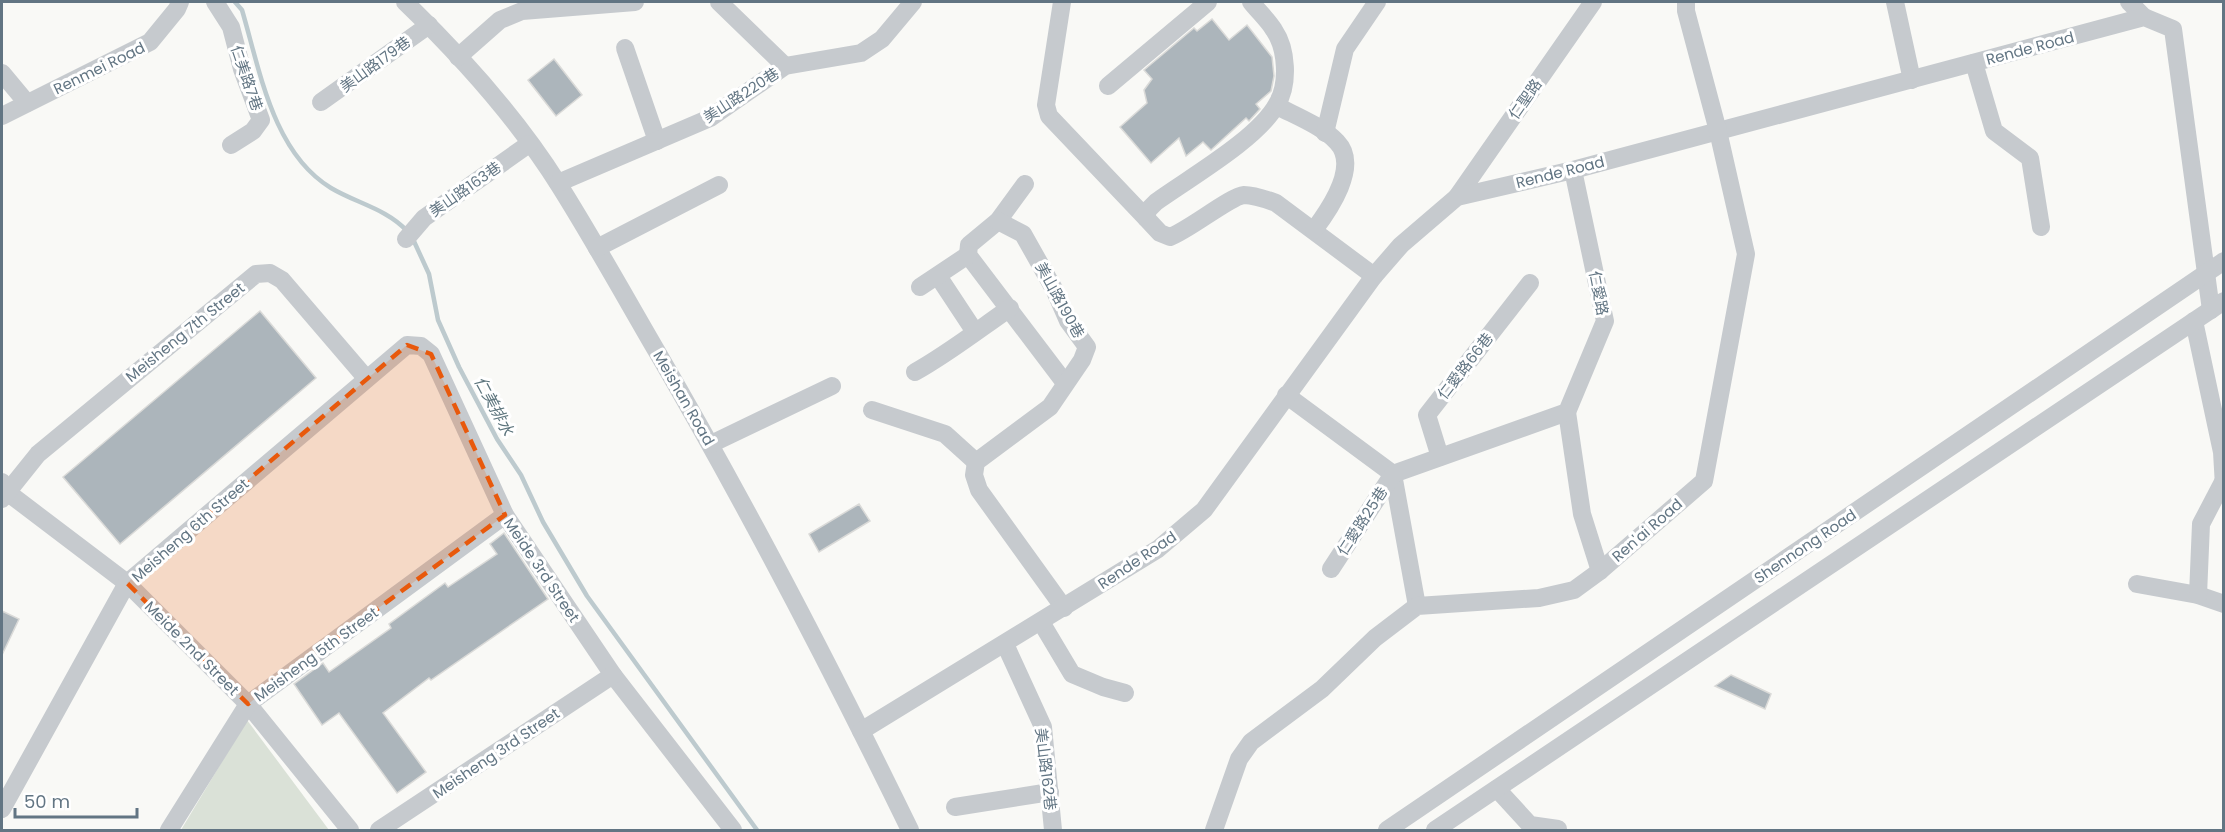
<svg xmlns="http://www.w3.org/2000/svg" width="2225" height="832" font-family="Poppins,'Noto Sans TC',sans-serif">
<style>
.green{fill:#dae1d7}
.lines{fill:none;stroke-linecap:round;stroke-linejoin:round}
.stream{stroke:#bdcace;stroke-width:4.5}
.building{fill:#acb5bb;stroke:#dadad8;stroke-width:1.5}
.minor{stroke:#c6cace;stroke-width:18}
.marked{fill:#e8590c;fill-opacity:0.2;stroke:#e8590c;stroke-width:4.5;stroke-dasharray:12 8;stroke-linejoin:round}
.labels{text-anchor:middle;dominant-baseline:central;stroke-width:6;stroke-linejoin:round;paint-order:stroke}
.street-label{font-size:15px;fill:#627583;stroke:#fff}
.water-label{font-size:16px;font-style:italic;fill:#5d757d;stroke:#fff}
</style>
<rect width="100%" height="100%" fill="#f9f9f6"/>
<polygon class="green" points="247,720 329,830 181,830"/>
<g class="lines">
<g class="stream">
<path d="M235 2 242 10C260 71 273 153 331 188 356 203 387 209 407 231"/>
<polyline points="412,237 429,274 438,320 459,367 497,439 521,475 543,522 587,596 757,830"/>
</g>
</g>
<g class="building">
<polygon points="1212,19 1229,40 1247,25 1272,57 1274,76 1271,91 1256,104 1260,109 1249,121 1246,118 1211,150 1203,142 1186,156 1179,138 1151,163 1120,127 1147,103 1144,90 1152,79 1144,70 1194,28 1197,31"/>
<polygon points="554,59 582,95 556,116 528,80"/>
<polygon points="260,311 316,378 120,544 63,477"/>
<polygon points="859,504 870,521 819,552 809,534"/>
<polygon points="504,533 548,599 431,680 429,678 383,713 426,772 397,793 339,713 322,725 294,684 323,663 329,672 391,628 389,624 445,583 448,587 497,554 490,544"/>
<polygon points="2,611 19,619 2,655"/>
<polygon points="1731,675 1771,694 1765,709 1715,686"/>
</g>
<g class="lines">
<g class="minor">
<polyline points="215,2 231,27 242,69 261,120 253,131 231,145"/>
<path d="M405 2C462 57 517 118 559 185 593 239 624 295 656 350 747 506 831 668 910 830"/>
<polyline points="719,2 785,66"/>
<polyline points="1062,2 1046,105 1049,116 1146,218"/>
<path d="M1251 2C1258 11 1268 20 1274 30 1287 49 1289 84 1277 104 1258 139 1189 178 1156 202L1148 210 1146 218 1160 233 1170 237C1189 230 1231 196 1244 195 1255 195 1265 199 1276 203L1374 276"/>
<polyline points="1895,2 1912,80"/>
<polyline points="2129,2 2144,17"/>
<polyline points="625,48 657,141"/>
<polyline points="458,57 500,20 522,11 635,2"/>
<polyline points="1974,63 1994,131 2030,158 2041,227"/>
<polyline points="2,73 27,103"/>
<polyline points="1108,86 1208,2"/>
<polyline points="321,102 429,25"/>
<path d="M1277 106C1296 116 1322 126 1337 142 1360 166 1329 210 1314 230"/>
<polyline points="2,116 150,42 177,9 180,2"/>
<polyline points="1325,133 1345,49 1377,2"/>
<polyline points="558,183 710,118 785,66 861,53 882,39 913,2"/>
<polyline points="1025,184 998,221 969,245 968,255 1065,383"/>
<polyline points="1457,197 1593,2"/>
<polyline points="998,221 1023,234 1054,289 1068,321 1087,347 1082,360 1050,407 976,462 974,475 979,490 1064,608"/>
<polyline points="406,239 424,218 529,144"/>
<polyline points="597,248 719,185"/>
<polyline points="938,276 975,332"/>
<polyline points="920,287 968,255"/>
<polyline points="2194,321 2222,452 2224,486"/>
<path d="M915 372C949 353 978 330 1010 308"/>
<polyline points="1286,395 1393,474 1417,606"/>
<polyline points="872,410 945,434 976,462"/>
<polyline points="1567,412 1582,514 1600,571"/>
<polyline points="711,444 832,386"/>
<polyline points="1440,457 1427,415 1530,283"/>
<polyline points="2,482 7,492 127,583 248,704 350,830"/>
<polyline points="2,499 38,454 256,274 270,273 282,280 366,378"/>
<polyline points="1331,569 1393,474 1567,412 1605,321 1573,170"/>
<polyline points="2137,584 2198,595 2224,604"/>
<polyline points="2198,595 2201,524 2224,480"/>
<polyline points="1041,622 1072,674 1103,687 1125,693"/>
<polyline points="1005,644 1043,727 1053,830"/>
<polyline points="861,731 1158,549 1204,510 1374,276 1401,245 1457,197 1573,170 2144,17 2173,29 2211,310"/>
<polyline points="1497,789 1530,825 1558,829"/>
<polyline points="955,807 1050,792"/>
<polyline points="2,809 127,583 407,345 421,346 431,354 505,515 613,675 733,830"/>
<polyline points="169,830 248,704 505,515"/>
<polyline points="379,830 613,675"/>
<polyline points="1214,830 1239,759 1251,742 1322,689 1375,638 1417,606 1539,598 1574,590 1600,571 1704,481 1746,254 1718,131 1686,11 1686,2"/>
<polyline points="1387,830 2224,261"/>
<polyline points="1435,830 2224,301"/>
</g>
</g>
<path class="marked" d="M407 345 431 354 505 515 248 704 127 583Z"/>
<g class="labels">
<g class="street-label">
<text transform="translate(2030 48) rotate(-15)">Rende Road</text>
<text transform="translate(375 64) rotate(-36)">美山路179巷</text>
<text transform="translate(99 68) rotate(-26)">Renmei Road</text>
<text transform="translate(247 78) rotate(71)">仁美路7巷</text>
<text transform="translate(741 95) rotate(-33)">美山路220巷</text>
<text transform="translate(1525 99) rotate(-55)">仁聖路</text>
<text transform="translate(1560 172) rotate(-14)">Rende Road</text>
<text transform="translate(465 189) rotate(-35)">美山路163巷</text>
<text transform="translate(1599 293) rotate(79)">仁愛路</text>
<text transform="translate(1060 300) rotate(61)">美山路190巷</text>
<text transform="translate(185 332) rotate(-39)">Meisheng 7th Street</text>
<text transform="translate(1465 366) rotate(-52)">仁愛路66巷</text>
<text transform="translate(684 398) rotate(60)">Meishan Road</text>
<text transform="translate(1362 521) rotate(-57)">仁愛路25巷</text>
<text transform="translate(190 530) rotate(-41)">Meisheng 6th Street</text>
<text transform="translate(1647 530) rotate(-41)">Ren'ai Road</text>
<text transform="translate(1805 546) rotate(-34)">Shennong Road</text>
<text transform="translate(1137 560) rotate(-34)">Rende Road</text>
<text transform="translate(542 570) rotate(56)">Meide 3rd Street</text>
<text transform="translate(192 648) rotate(45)">Meide 2nd Street</text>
<text transform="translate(316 654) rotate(-36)">Meisheng 5th Street</text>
<text transform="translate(496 753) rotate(-34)">Meisheng 3rd Street</text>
<text transform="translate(1046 769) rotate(83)">美山路162巷</text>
</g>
<g class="water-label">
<text transform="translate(494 406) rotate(62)">仁美排水</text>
</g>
</g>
<rect width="2225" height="832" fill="none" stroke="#627583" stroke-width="6"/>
<path d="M15 808v9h122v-9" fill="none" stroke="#627583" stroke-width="3"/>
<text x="24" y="808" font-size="18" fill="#627583" stroke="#ffffff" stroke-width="4.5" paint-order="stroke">50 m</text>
</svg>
